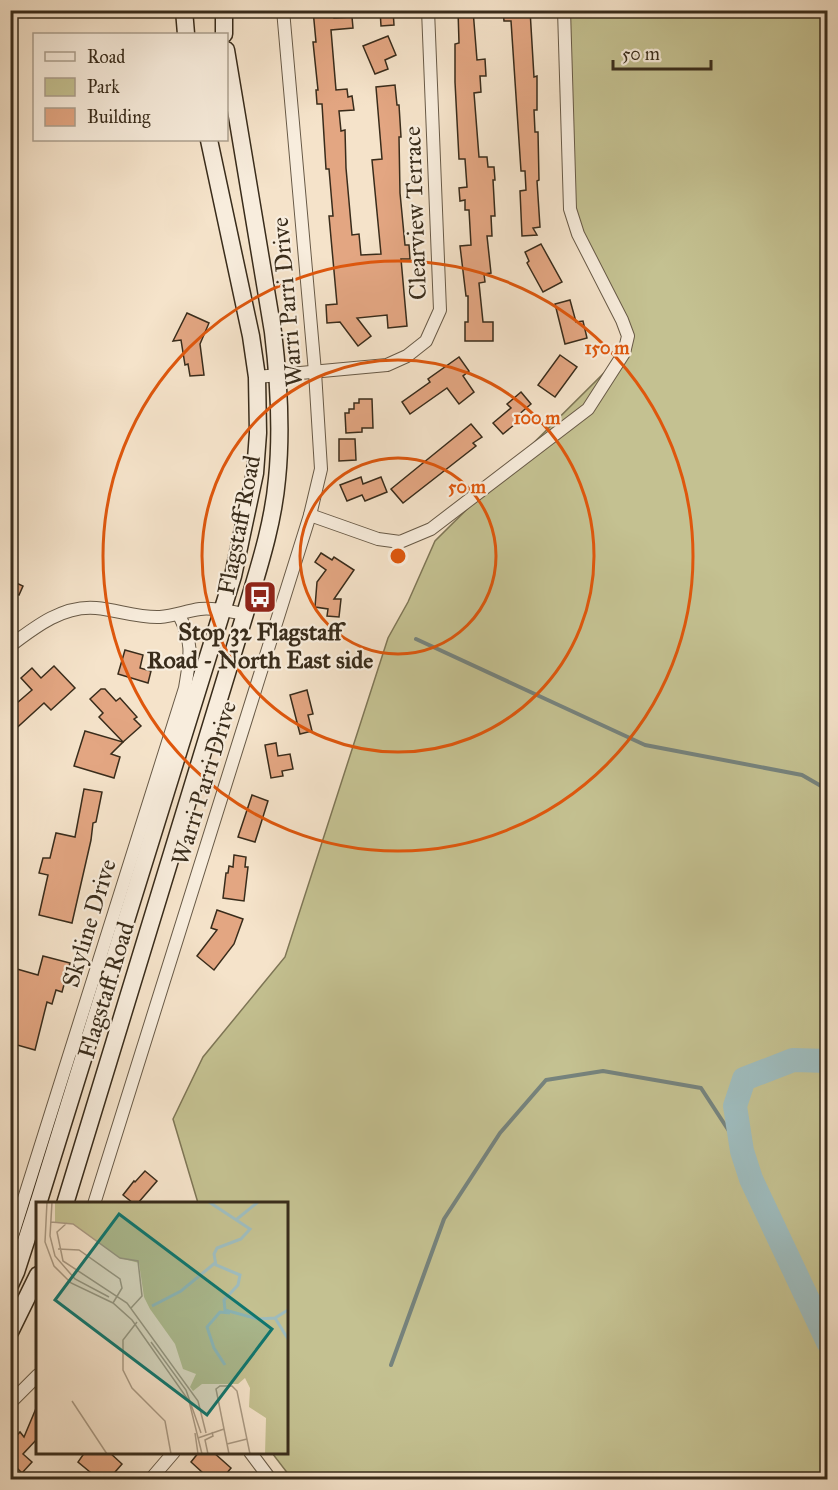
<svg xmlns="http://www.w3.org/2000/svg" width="838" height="1490" font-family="'IM FELL Great Primer',serif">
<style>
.green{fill:#c4c191;stroke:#7e7656;stroke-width:1.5}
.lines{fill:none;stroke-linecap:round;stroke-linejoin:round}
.stream{stroke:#76837d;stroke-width:4}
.river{stroke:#9fbdbf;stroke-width:24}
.building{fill:#e3a682;stroke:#392c1b;stroke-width:1.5}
.minor-casing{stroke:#685a47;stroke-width:14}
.secondary-casing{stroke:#392c1b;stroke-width:19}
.minor{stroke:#f8eddd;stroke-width:12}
.secondary{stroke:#f8eddd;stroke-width:16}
.ring{fill:none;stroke:#df570d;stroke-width:3}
.labels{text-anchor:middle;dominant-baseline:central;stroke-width:4.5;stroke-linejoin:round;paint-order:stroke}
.street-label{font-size:24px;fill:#392c1b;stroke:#f8eddd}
.poi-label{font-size:24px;font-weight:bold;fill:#392c1b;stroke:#f8eddd}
.inset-river{fill:none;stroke:#9fbdbf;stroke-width:3}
.inset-road{fill:none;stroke:#aa9a84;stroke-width:1.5}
.view{fill:#0f766e;fill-opacity:0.15;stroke:#0f766e;stroke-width:3}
.inset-edge{fill:none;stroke:#392c1b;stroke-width:3}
.centre{fill:#df570d;stroke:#f8eddd;stroke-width:3}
.ring-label{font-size:18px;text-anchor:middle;font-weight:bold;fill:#df570d;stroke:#f8eddd;stroke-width:4.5;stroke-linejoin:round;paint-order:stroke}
</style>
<rect width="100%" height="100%" fill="#f5e3ca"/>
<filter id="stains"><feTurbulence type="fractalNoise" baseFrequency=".00333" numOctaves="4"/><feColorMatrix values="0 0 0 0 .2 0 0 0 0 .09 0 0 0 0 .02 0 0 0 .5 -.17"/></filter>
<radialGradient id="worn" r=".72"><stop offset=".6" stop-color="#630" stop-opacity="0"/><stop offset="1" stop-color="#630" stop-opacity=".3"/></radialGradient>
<polygon class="green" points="564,11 827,11 827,1479 292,1479 272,1453 286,1452 286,1204 198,1203 173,1119 203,1057 285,957 388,638 408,602 435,541 624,353 628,336 570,209"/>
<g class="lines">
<g class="stream">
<polyline points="416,639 645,745 802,775 828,790"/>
<polyline points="391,1365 444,1219 500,1133 546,1080 603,1071 701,1088 742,1151"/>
</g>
<polyline class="river" points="828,1061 793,1060 744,1079 735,1106 742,1151 751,1179 828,1342"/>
</g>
<g class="building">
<polygon points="313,10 333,10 334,18 352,17 353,28 331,30 336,90 347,89 348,97 352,96 354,110 339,111 341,131 345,130 346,168 352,235 359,234 361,255 381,254 372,160 382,159 376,87 395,85 397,105 399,105 401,137 399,137 400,193 405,245 409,245 410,259 401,259 407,326 388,328 387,315 357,318 371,336 358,346 340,322 327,323 326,305 337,304 329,216 333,216 329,169 326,169 322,104 317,104 316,90 318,90 313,42 316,42"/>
<polygon points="380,10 393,10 394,25 381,26"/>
<polygon points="458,10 473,10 477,60 485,59 486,76 480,76 481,92 474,93 479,157 487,157 488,167 494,167 495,180 493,180 495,216 491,216 492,236 487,236 491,273 484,274 485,282 479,283 483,322 493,322 493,341 465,341 465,322 468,322 468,296 466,296 460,246 471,245 469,210 465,210 465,200 460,201 459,188 467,187 465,159 459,159 455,82 455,44 459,43"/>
<polygon points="503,10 530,10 534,77 537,76 537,110 534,110 535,132 538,132 539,180 537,181 540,227 533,228 537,235 522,236 520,191 526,190 525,171 521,171 511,21 504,21"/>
<polygon points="388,36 396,55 385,60 388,69 375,74 363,46"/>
<polygon points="541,244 562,282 543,292 527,263 529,261 525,252"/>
<polygon points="570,300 576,322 583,321 587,338 565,344 555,304"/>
<polygon points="187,313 209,323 200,344 204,375 190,376 188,364 185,365 181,340 173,341"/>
<polygon points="560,355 577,367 555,397 538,385"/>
<polygon points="459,357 469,371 463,376 474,392 459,404 447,388 410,414 402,402 430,382 428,379"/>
<polygon points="521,392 531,404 517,416 520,420 503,434 493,423 511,408 507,404"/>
<polygon points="359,399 372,399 373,428 362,428 362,432 346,433 345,413 349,413 349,409 354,409 354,403 359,403"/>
<polygon points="471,424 482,437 473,443 476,446 403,503 391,489"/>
<polygon points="339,439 355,439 356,460 339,461"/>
<polygon points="361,477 363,484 381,477 387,492 365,501 362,495 347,501 340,485"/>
<polygon points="321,553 332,560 334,557 354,570 334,599 341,599 339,617 327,616 328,609 315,607 317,582 326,570 315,562"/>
<polygon points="10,580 23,586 19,595 10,591"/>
<polygon points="125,650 143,655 140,668 151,671 148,683 118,674"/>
<polygon points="54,666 75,688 51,710 44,703 10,734 10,709 32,690 21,678 32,668 41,678"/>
<polygon points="101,689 105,689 116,701 120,698 137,717 134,719 141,726 123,742 99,717 103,713 90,699"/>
<polygon points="307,690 313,714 308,715 312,731 300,734 290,695"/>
<polygon points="85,731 123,742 111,754 120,757 114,778 74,766"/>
<polygon points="276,743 278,756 290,754 293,769 282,771 283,776 271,778 265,745"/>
<polygon points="84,789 102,792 96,822 93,823 91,840 72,923 39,915 48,875 39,873 43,858 50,858 56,833 75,837"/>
<polygon points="252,795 268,801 255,842 238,837"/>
<polygon points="234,855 246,857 245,867 248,867 244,901 223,898 226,873 228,873 229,866 233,867"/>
<polygon points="217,910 243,919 234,944 214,970 197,956 217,930 211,928"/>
<polygon points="43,956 70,963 62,992 56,990 52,1004 47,1002 35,1050 10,1043 10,967 38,975"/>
<polygon points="145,1171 157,1181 138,1203 133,1203 123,1195 134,1181 135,1182"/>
<polygon points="37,1406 38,1438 23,1454 32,1462 22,1473 18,1469 10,1477 10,1443 20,1432 24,1437"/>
<polygon points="85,1452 109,1452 122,1464 109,1479 84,1479 90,1472 78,1462"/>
<polygon points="199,1452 213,1452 231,1468 222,1479 197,1479 203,1473 191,1462"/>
</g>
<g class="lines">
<defs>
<g id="minor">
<polyline points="257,377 387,365 407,356 426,341 440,310 428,10"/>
<polyline points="310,515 378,539 400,542 431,529 588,409 624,353 628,336 622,320 578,234 570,209 564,10"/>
<path d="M10 646C35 627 63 605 96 608 118 610 138 618 160 617 174 616 186 611 200 609 215 607 231 612 245 614"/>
<polyline points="94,1204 310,515 321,469 315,372 283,10"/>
<path d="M10 1243 185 688C190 657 194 644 179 615"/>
<polyline points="10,1403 38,1375"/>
<polyline points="250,1452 271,1480"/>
<polyline points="150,1480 174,1452"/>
</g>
<g id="secondary">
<polyline points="184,10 186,34"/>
<polyline points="224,34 224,10"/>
<polyline points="38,1204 233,576 255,473 258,433 257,377 251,336 209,140"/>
<path d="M65 1204 245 614C258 570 273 525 277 479 282 430 279 382 273 332L226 50"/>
<polyline points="10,1285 16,1272 38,1204"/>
<polyline points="10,1332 38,1275"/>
</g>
</defs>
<use href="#minor" class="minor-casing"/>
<use href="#secondary" class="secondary-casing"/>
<use href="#minor" class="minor"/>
<use href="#secondary" class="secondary"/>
</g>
<g class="ring">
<circle cx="398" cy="556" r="98"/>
<circle cx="398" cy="556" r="196"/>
<circle cx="398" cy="556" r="295"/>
</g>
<defs>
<symbol id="bus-square" viewBox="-11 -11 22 22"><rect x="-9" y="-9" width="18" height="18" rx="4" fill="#8f2418" stroke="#f8eddd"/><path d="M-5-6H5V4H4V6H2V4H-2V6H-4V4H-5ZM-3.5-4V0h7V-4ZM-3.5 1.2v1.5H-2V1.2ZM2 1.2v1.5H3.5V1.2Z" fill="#fff"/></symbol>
</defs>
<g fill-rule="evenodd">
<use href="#bus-square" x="241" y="578" width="38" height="38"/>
</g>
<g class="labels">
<g class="street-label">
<text transform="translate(415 213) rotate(-92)">Clearview Terrace</text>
<text transform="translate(287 302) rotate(-95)">Warri Parri Drive</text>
<text transform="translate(239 525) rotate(-79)">Flagstaff Road</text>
<text transform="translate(204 783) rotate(-73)">Warri Parri Drive</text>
<text transform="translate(89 923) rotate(-73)">Skyline Drive</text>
<text transform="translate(106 990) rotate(-73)">Flagstaff Road</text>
</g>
<g class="poi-label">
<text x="260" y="632">Stop 32 Flagstaff<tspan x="260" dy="28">Road - North East side</tspan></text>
</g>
</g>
<g transform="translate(36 1202)">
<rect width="252" height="252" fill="#f5e3ca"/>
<path d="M19 0H252V252H229L230 216 213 205 214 186 209 176 202 182H166L157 189 154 185 160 172 147 167 139 142 114 107 108 95 103 61 84 56 37 22 19 20Z" fill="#c4c191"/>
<path class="inset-river" d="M173 0 214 27 205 37 181 46 178 52 180 63 204 73 202 83 188 98 189 108 222 117 239 116 252 108M201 17 222 0M116 104 145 89 179 61M239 116 252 137M189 163 178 146 171 125 184 110 194 111"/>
<path class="inset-road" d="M11 0 9 40 18 64 35 81 77 101 96 118 153 199 166 252M16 0 14 34 19 54 39 77 73 95M15 20 37 22 84 56 102 59 106 94 95 106M31 21 21 30 27 59 91 101 162 199 170 231M22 47 43 48 84 77 86 86 77 101M101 120 87 138V168L96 186 129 219 135 252M115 140 150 188 165 231M36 199 71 252M159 231 162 252M162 236 188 227M191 242 211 237M172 252 169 238 177 234 176 230M193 252 180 187 184 184H196L201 189 214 252"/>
<path class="view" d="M83 12 236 127 171 213 19 98Z"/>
<rect width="252" height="252" class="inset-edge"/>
</g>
<circle cx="398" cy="556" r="9" class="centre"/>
<g class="ring-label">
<text x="607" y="354">150 m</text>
<text x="537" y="424">100 m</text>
<text x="467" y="493">50 m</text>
</g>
<rect width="838" height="1490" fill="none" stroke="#f5e3ca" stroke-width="36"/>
<rect x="12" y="12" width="814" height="1466" fill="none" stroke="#392c1b" stroke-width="3"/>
<rect x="18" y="18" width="802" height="1454" fill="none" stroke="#392c1b" stroke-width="1.5"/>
<rect x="33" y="33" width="195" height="108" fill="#f8eddd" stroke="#aca08f" stroke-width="1.5"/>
<rect x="45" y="52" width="30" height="9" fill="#f8eddd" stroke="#aca08f" stroke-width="1.5"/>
<text x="87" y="63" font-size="18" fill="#392c1b">Road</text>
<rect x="45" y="78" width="30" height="18" fill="#c4c191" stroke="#aca08f" stroke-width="1.5"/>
<text x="87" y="93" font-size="18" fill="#392c1b">Park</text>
<rect x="45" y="108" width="30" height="18" fill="#e3a682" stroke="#aca08f" stroke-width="1.5"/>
<text x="87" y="123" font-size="18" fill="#392c1b">Building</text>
<path d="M613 60v9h98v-9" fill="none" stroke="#392c1b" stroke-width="3"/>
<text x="622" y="60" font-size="18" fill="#392c1b" stroke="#f8eddd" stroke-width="4.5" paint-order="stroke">50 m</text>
<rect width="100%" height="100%" filter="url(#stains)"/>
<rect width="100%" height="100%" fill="url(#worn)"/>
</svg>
